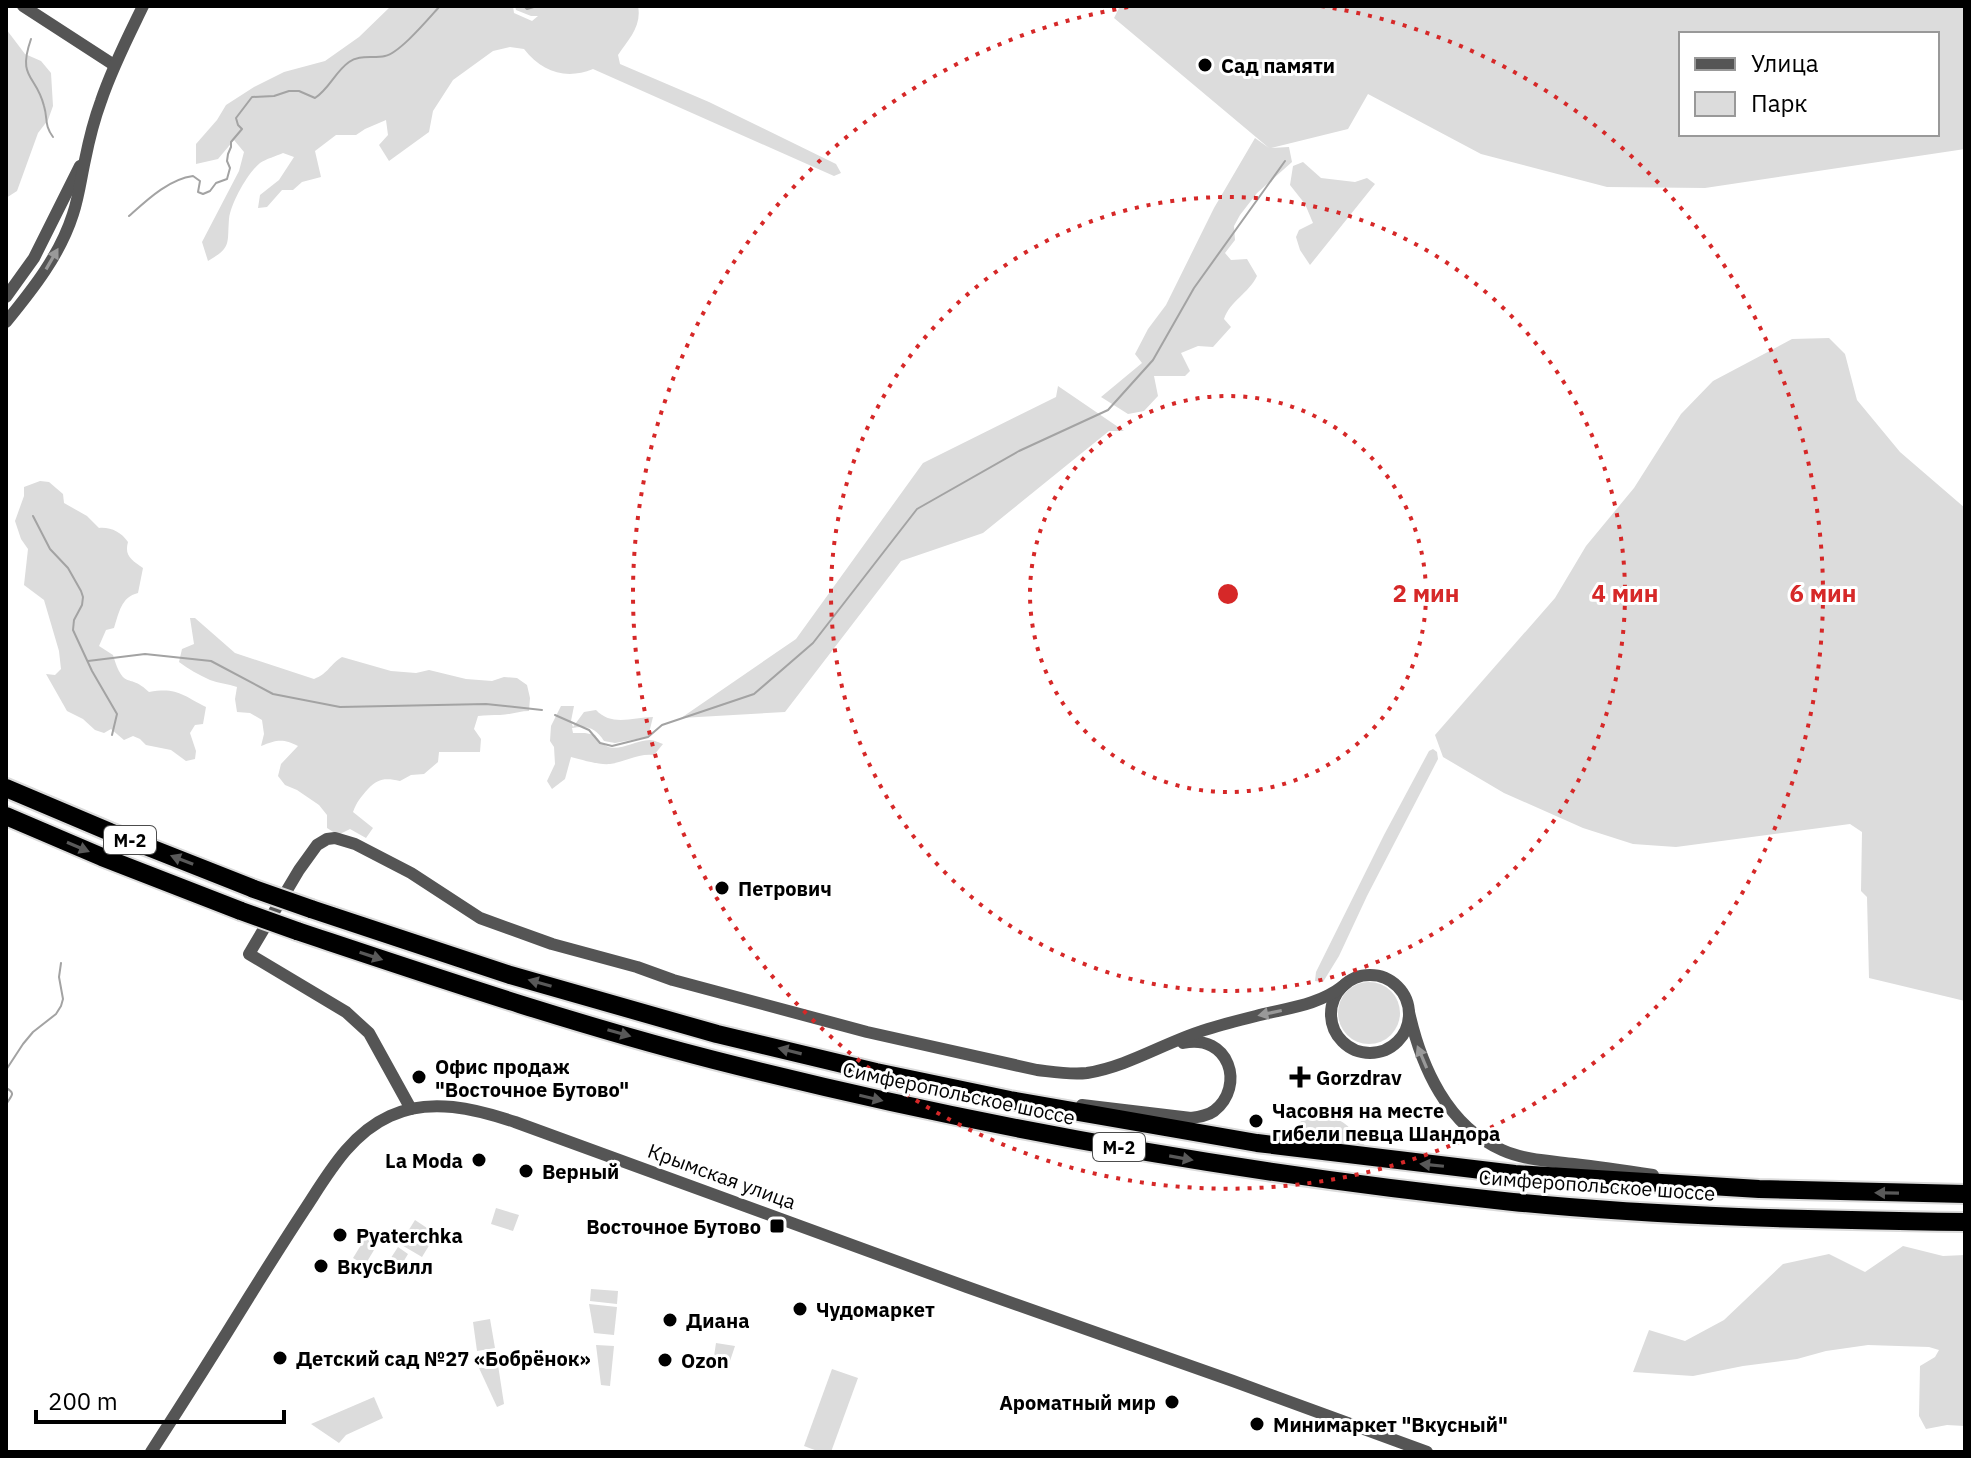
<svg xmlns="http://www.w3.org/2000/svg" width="1971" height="1458" font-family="'IBM Plex Sans',sans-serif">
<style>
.green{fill:#dcdcdc;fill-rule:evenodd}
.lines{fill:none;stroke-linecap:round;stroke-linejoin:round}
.stream{stroke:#a3a3a3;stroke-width:2}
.highway-casing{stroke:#dbdbdb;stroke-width:22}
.minor{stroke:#555;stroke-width:12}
.highway{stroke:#000;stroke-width:18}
.highway-bridge-casing{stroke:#dbdbdb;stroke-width:22;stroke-linecap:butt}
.highway-bridge{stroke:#000;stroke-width:18}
.oneway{fill:#999}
.oneway2{fill:#595959}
.ring{fill:none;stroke:#d62828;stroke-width:4;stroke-dasharray:4 8}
.poi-dot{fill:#000;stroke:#fff;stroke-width:3}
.labels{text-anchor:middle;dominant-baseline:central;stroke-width:6;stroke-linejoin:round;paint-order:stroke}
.shield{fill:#fff;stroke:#4c4c4c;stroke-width:2}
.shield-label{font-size:18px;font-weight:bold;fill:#000}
.poi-label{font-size:20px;font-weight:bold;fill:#000;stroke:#fff;text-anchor:start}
.street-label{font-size:20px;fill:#000;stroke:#fff}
.centre{fill:#d62828;stroke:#fff;stroke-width:4}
.ring-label{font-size:24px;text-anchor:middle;font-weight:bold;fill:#d62828;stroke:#fff;stroke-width:6;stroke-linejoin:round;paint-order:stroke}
</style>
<rect width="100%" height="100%" fill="#fff"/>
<g class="green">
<path d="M391 6H513L514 13 532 21 538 16H531L516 10 515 6H638C642 26 629 39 618 55L620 64 709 102 836 164 841 173 834 176 593 69C566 80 542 72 524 49L510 47 493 51 453 80 433 111 429 132 389 161 379 145 388 135 386 120 365 129 356 135H336L315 151 321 177 302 182 293 190H282L267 207 258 208 260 195 279 180 294 157 283 153C276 156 266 159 260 163 247 174 231 203 229 219 227 244 232 247 208 261L202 242 239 171 244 152 234 140 218 159 196 164V144L217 120 226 105 254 87 284 72 325 61 359 37Z"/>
<path d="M1120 6H1965V149L1705 188 1607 187 1481 154 1368 94 1348 129 1271 148 1289 147 1292 162 1257 193 1240 215 1234 226 1235 240 1225 253 1231 260 1247 259 1257 276C1249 293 1230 301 1224 319L1231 327 1213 347 1198 346 1181 353 1190 371 1185 376H1154L1158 396 1144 411 1128 414 1101 397 1142 363 1135 354 1148 329 1166 305 1214 208 1255 138 1269 148 1114 18ZM1681 34H1937V134H1681Z"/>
<polygon points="6,29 25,54 41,61 51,73 53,106 48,120 38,133 17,191 6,198"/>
<polygon points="1303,162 1321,178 1355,182 1367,178 1375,184 1310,265 1300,250 1296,237 1299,230 1313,223 1305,204 1290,185 1293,166"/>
<polygon points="1829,338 1845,354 1857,400 1900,452 1965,508 1965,1001 1869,978 1867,897 1861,891 1862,832 1850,824 1676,847 1633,844 1583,828 1504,793 1443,757 1435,735 1555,598 1586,546 1634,488 1681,414 1713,381 1792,339"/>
<polygon points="1058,386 1124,431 1109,431 983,533 901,561 785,712 681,718 796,639 923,463 1056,397"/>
<path d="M40 481 49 482 63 494 64 503 87 516 99 528C111 527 121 532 128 542 124 556 132 560 143 568L138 593C121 597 119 613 114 628L106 630 99 646 113 655C124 692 129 672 149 692 177 687 182 695 206 707L203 724 195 725 190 733 196 751 195 759 186 761 171 750 146 745 140 739 133 736 124 740 111 729 104 733 95 730 83 719 67 711 46 674 55 675 61 669 59 651 44 600 24 585 28 549 21 539 15 521 24 496V487Z"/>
<path d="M190 618H195L235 653 314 679C329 673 329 665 342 657L391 671 416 673 429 670 466 679 492 681 504 677 517 678 527 685 530 698 529 711C519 711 509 715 500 715 492 715 486 715 478 716L474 729 481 739 480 752H439L438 762 424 774 411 775 400 781C386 778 378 778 368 789 361 797 357 801 353 812L373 828 366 838 350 829 338 835 327 828V815L319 805 297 790 285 785 278 776 281 764 298 746C283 738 276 740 261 746L264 734 262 720 250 713 237 712 235 699 237 687C228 684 218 683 210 680 199 675 188 669 179 662L182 649 194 644Z"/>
<path d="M561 706H574L571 721 573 727 584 712 596 710C612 727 633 717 653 717L648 737 615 743 604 741C596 728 587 725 572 728L573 733H585L595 735C611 760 628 741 650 740 654 740 660 743 663 744L654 755C638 753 625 762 610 764 598 765 583 760 571 757L565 779 552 789 547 781 555 764 554 747 550 741 551 726Z"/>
<polygon points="1433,749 1437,752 1438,759 1367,896 1339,956 1323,982 1315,981 1316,972 1384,835 1429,751"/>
<circle cx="1369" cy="1013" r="31"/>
<path d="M1313 1114C1344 1119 1345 1121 1365 1146L1286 1135 1285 1133 1307 1117Z"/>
<polygon points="496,1208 519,1215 513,1231 491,1224"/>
<polygon points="415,1220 436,1234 422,1257 400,1244"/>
<polygon points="366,1237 377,1245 365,1265 353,1258"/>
<polygon points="1903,1246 1943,1256 1965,1255 1965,1426 1947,1425 1926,1429 1919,1416 1920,1366 1935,1357 1939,1350 1929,1347 1868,1345 1826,1351 1797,1359 1743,1366 1693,1376 1633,1372 1649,1330 1685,1341 1724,1320 1783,1264 1829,1254 1865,1272"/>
<polygon points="398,1247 408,1254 402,1264 398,1261 389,1274 383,1270"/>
<polygon points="591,1289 618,1291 617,1304 590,1301"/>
<polygon points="589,1304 617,1307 614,1335 594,1333"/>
<polygon points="490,1319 495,1348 477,1351 473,1322"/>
<polygon points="716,1343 735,1346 728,1367 713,1363"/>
<polygon points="596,1345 614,1346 610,1386 601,1385"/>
<polygon points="498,1365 504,1404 497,1407 479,1368"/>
<polygon points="832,1369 858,1378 831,1452 820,1452 804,1446"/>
<polygon points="374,1397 383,1418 346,1435 339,1443 311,1424"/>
</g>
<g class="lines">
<g class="stream">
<polyline points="524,6 527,9 537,6"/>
<path d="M31 39C17 79 36 74 44 106 48 119 44 125 53 137"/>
<path d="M129 216C147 200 169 179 193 176L200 181 198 192 203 194 210 191 216 183 227 179 230 168 227 161 228 154 231 147V142L242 129 238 125 236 118 252 97 274 96 289 91H299L315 98C329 89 335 72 349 62 359 54 374 59 385 56 400 53 429 18 440 6"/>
<polyline points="33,516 50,549 68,568 81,591 83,597 82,605 74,620 73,630 92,671 117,714 112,735"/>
<polyline points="88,661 145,654 211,661 273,694 340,707 486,704 542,710"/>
<polyline points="555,715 589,730 600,743 612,746 648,737 662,725 754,694 813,643 917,509 1019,451 1108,410 1153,360 1194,288 1285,161"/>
<polyline points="6,1070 23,1044 33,1032 56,1014 61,1006 63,999 59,977 61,963"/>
<path d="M6 1088C18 1094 9 1097 6 1105"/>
<polyline points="6,1137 6,1139"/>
</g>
<defs>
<g id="highway">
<polyline points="6,788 110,832 254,889"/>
<polyline points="6,816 102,857 241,911"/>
<polyline points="311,909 510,975 717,1034 876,1072 1010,1100 1257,1143 1515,1174 1759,1189 1965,1194"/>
<path d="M297 931C435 977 573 1024 714 1060 976 1127 1243 1174 1513 1202 1663 1217 1814 1220 1965 1222"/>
</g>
</defs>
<use href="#highway" class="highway-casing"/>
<g class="minor">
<polyline points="23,6 114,65"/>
<polyline points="6,297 34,258 80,166"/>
<path d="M6 322C33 289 60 255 73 214 79 196 81 178 85 160 89 140 94 120 101 101 112 68 128 37 143 6"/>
<circle cx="1370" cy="1014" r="39"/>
<path d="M1409 1012C1421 1066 1447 1126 1502 1150 1524 1160 1550 1161 1574 1164 1600 1167 1627 1171 1653 1175"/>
<path d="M1082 1105 1191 1118C1199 1117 1207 1116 1214 1111 1246 1086 1229 1033 1183 1043"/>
<path d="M411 1109 369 1033 346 1012 249 954 299 870 317 845 327 839 335 838 355 844 411 873 480 918 552 944 637 967 673 980 867 1032 1037 1070C1054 1072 1070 1075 1087 1073 1130 1066 1167 1041 1208 1029 1224 1024 1240 1020 1256 1016 1286 1008 1317 1006 1343 986"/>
<path d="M151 1452C184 1401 217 1349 249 1297 267 1268 286 1238 305 1209 328 1174 350 1134 390 1116 430 1097 476 1109 515 1122L967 1287 1233 1381 1427 1452"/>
</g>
<use href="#highway" class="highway"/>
<defs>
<g id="highway-bridge">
<polyline points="254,889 311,909"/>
<polyline points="241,911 297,931"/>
</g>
</defs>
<use href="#highway-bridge" class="highway-bridge-casing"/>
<use href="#highway-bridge" class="highway-bridge"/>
</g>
<defs><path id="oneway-solid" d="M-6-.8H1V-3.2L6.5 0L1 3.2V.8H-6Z" transform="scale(2)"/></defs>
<g class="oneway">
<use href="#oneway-solid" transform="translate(52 259) rotate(-60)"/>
<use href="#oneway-solid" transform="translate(1270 1013) rotate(168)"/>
<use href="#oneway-solid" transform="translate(1422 1057) rotate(-113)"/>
</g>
<g class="oneway2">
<use href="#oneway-solid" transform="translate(78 847) rotate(23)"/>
<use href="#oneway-solid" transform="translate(182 860) rotate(-159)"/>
<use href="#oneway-solid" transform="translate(371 956) rotate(18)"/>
<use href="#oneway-solid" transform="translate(540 983) rotate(-164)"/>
<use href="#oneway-solid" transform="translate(619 1033) rotate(16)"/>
<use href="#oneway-solid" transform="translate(790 1051) rotate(-166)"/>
<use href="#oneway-solid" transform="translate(871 1098) rotate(13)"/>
<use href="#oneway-solid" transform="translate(1181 1158) rotate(10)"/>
<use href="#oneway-solid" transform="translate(1432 1165) rotate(-174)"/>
<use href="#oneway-solid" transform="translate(1887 1193) rotate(-179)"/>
</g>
<g class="ring">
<circle cx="1228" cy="594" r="198"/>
<circle cx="1228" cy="594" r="397"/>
<path d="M1321 6A595 595 0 1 1 1135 6"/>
</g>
<g class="poi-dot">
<circle cx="1205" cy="65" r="8"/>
<circle cx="722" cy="888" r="8"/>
<circle cx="419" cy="1077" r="8"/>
<path d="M1296 1065h8v8h8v8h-8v8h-8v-8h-8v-8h8z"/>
<circle cx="1256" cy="1121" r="8"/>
<circle cx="479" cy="1160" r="8"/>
<circle cx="526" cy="1171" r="8"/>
<rect x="769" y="1218" width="16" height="16" rx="4"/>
<circle cx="340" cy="1235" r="8"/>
<circle cx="321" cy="1266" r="8"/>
<circle cx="800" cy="1309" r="8"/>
<circle cx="670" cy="1320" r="8"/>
<circle cx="280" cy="1358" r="8"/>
<circle cx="665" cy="1360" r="8"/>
<circle cx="1172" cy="1402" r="8"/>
<circle cx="1257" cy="1424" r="8"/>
</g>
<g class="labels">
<g class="shield">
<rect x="104" y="826" width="52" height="28" rx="6"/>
<rect x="1093" y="1133" width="52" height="28" rx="6"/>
</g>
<g class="shield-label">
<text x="130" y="840">М-2</text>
<text x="1119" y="1147">М-2</text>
</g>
<g class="poi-label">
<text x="1221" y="65">Сад памяти</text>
<text x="738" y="888">Петрович</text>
<text x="435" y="1066">Офис продаж<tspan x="435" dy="23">"Восточное Бутово"</tspan></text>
<text x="1316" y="1077">Gorzdrav</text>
<text x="1272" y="1110">Часовня на месте<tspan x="1272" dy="23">гибели певца Шандора</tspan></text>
<text x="463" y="1160" text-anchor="end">La Moda</text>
<text x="542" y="1171">Верный</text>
<text x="761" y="1226" text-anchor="end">Восточное Бутово</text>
<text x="356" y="1235">Pyaterchka</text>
<text x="337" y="1266">ВкусВилл</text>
<text x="816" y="1309">Чудомаркет</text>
<text x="686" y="1320">Диана</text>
<text x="296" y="1358">Детский сад №27 «Бобрёнок»</text>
<text x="681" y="1360">Ozon</text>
<text x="1156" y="1402" text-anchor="end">Ароматный мир</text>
<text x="1273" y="1424">Минимаркет "Вкусный"</text>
</g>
<g class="street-label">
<text transform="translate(959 1093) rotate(12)">Симферопольское шоссе</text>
<text transform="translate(722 1176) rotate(20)">Крымская улица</text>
<text transform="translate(1597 1185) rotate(4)">Симферопольское шоссе</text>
</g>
</g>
<circle cx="1228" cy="594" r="12" class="centre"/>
<g class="ring-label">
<text x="1426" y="602">2 мин</text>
<text x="1625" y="602">4 мин</text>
<text x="1823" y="602">6 мин</text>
</g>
<rect width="1971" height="1458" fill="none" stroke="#000000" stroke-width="16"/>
<rect x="1679" y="32" width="260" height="104" fill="#ffffff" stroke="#999999" stroke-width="2"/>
<rect x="1695" y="58" width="40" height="12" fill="#555555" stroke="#999999" stroke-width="2"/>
<text x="1751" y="72" font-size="24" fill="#000000">Улица</text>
<rect x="1695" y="92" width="40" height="24" fill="#dcdcdc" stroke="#999999" stroke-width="2"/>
<text x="1751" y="112" font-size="24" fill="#000000">Парк</text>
<path d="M36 1410v12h248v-12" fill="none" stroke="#000000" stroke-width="4"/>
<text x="48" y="1410" font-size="24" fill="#000000" stroke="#ffffff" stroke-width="6" paint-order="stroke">200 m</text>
</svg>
